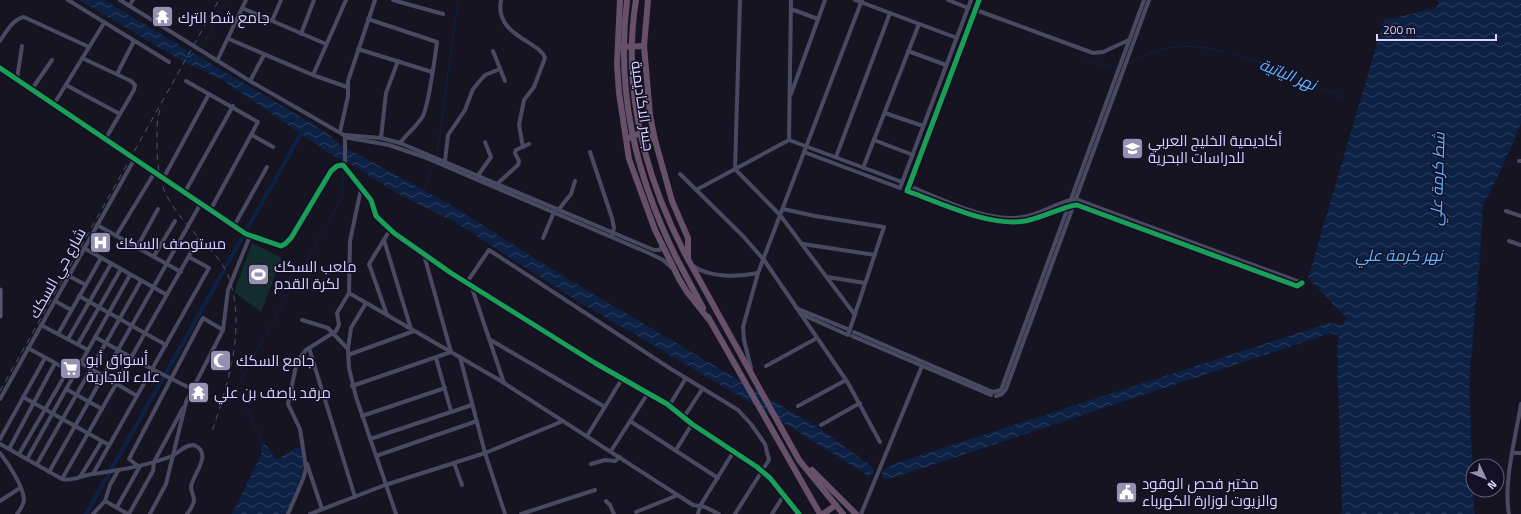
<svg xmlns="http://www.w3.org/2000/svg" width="1521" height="514" font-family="'Titillium Web',Cairo,sans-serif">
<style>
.pitch{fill:#132c2d}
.water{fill:url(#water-waves)}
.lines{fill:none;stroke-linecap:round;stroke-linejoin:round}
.stream{stroke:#0d2144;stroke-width:1}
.canal{stroke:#0d2144;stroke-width:4}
.minor{stroke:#4a4962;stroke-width:4}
.major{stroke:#5e5373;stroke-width:5}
.highway{stroke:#67516a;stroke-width:6}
.rail{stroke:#43596b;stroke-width:1;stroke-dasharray:6 5;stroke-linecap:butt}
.highway-bridge{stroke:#67516a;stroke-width:6}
.cycleway-casing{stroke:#130f26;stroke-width:8}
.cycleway{stroke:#1a9f57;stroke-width:5}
.labels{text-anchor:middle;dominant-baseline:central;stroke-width:3;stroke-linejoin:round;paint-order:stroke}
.poi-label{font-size:15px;fill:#d9d4ff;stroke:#130f26;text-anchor:start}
.street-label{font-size:15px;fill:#d9d4ff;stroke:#130f26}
.water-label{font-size:16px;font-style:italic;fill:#62b6ff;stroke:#130f26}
</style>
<defs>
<pattern id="water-waves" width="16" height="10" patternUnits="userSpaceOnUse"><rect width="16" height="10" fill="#0d2144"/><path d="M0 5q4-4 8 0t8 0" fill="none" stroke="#304060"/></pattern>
</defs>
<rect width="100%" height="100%" fill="#161421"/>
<polygon class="pitch" points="252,243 282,258 261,312 234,292"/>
<g class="water">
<polygon points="80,0 104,0 327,133 339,144 451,205 553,270 819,428 871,466 874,469 874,473 868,476 763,410 578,301 453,221 402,196 350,164 335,157 219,78 182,61"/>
<polygon points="1435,0 1521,0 1521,123 1497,178 1483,205 1479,264 1469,382 1474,514 1341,514 1342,511 1337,349 1339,336 1331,333 889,479 883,478 882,474 885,469 896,463 1329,323 1343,325 1346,318 1308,278 1384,20 1436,8 1439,2"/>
<polygon points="263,444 267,446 274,457 278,459 295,448 302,448 304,468 286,514 232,514 261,455 261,446"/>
</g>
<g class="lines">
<g class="stream">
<polyline points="205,41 226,0"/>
<polyline points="1231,54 1280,68 1343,98"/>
<polyline points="1086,61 1108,66 1118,66"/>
<path d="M1127 64C1161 45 1187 42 1224 52"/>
<polyline points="437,155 458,0"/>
<polyline points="1499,174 1521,123"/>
<polyline points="424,190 434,164"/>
<polyline points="1487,197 1491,189"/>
<polyline points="1482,210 1483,203"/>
<polyline points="1482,220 1482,213"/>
<polyline points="1481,230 1482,223"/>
<polyline points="1481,240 1481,233"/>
<polyline points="1480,250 1481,243"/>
<polyline points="1480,260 1480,253"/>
<polyline points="1479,270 1480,263"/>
<polyline points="1478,282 1478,275"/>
<polyline points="1477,292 1478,285"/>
<polyline points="1476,304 1476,297"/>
<polyline points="1474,326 1474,319"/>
<polyline points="1473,338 1473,331"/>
<polyline points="1472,348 1473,341"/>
<polyline points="1471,360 1471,353"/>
<polyline points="1469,375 1470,413"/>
<polyline points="1470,417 1471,451"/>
<polyline points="263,444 237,387 342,197 343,171"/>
<polyline points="1472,455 1473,489"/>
<polyline points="1473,493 1474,514"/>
</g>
<g class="canal">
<polyline points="226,266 301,134"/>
<polyline points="86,514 223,272"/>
</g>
<g class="minor">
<polyline points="68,0 169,62"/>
<polyline points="120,0 250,81 349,138 389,145 424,157 651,254 663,260 672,268"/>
<polyline points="393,0 443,14"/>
<path d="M501 0C494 36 540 41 545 58L534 87 524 100 519 125 523 147"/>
<polyline points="740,0 735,169 780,215 855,315"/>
<polyline points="855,0 957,38"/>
<polyline points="948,0 968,8"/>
<path d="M979 0 907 191C941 203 989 227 1025 221 1039 219 1067 205 1077 205L1297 286 1302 283"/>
<polyline points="129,6 133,0"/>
<polyline points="242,8 326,44"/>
<polyline points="791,9 818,19"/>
<polyline points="976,10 1093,53 1103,52 1129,40"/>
<path d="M368 19 437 42C435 57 429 103 423 116 417 126 407 134 400 143"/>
<polyline points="272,21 281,0"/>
<polyline points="301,34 314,0"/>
<polyline points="229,39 313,75 347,87"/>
<path d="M0 41C6 32 13 19 24 17L89 47"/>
<polyline points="358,49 432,72"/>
<polyline points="493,51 505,81"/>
<polyline points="908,51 946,65"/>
<polyline points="82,58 131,81 135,85 134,90 106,138"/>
<polyline points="217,61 246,0"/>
<polyline points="0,68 246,234 281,246 285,244 291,238 331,171 337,166 343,165 371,200 376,216 394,233 451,273 595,363 667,404 692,424 757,467 770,478 799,514"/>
<polyline points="117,74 134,41"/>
<polyline points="313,75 346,0"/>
<polyline points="17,79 22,46"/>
<polyline points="186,81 258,122 211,209"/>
<polyline points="250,81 264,55"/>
<polyline points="66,85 120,114"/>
<polyline points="32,89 52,60"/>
<polyline points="791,94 825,0"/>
<polyline points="54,104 104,23"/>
<polyline points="885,113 923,126"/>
<polyline points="340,132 348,96 348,81 375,0"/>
<polyline points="252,135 273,147"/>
<polyline points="345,135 381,138 400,143 654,250 660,250 662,245"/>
<polyline points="345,135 345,167"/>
<polyline points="381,138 386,93 398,61"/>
<polyline points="789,140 791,0"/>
<polyline points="874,140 913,155"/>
<polyline points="590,152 612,218 614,228 612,235"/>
<polyline points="804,152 900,188 971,0"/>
<polyline points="836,157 890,13"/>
<polyline points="445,161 448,135 465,110 473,89 485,75 500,69"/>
<polyline points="1519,161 1521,161"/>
<polyline points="863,168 919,24"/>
<polyline points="479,174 491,157 485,142"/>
<polyline points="680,174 743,236 764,260 848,383 880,442"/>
<polyline points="164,177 209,94"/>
<polyline points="497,184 518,165 519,161 515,153 516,150 529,144"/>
<path d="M909 186C942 199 988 223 1023 217 1042 214 1057 202 1075 199L1302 283"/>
<polyline points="696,190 789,140 902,182"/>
<polyline points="185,192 233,106"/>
<polyline points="559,209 571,194 575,181"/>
<polyline points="783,209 815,216 884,227 848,335 801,314"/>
<polyline points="1506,211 1521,216"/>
<polyline points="97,225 181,272"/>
<polyline points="234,226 267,167"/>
<polyline points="116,236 155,172"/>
<polyline points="543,238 554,212"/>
<polyline points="384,240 411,329"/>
<polyline points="1509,241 1521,245"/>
<polyline points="803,244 875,255"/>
<polyline points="137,247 158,209"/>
<polyline points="84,248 167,295"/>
<polyline points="154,256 175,221"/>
<path d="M693 266C711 278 738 277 758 273"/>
<polyline points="69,276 86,285"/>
<polyline points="827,277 865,283"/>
<polyline points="467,282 489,250 671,369 738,410 751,424 765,444 769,460 735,514"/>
<polyline points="471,285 504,383"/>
<polyline points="349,293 501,381 693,505 705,507 719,514"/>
<polyline points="79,296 166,345"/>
<polyline points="55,301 71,310"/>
<polyline points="366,303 351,328 348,349 349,368 356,397 396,514"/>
<polyline points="796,308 850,330"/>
<polyline points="387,315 369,264 390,230"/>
<polyline points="302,320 328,328 348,349"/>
<polyline points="41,325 88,350"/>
<polyline points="854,332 993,392 1001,390 1144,0"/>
<polyline points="58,334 101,258"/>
<polyline points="852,336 991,395"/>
<polyline points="95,337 152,369 192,389"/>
<polyline points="68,339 111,264"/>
<polyline points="489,339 605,407"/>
<polyline points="78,344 121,269"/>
<polyline points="28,348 75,374"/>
<polyline points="309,348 355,497"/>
<polyline points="348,355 414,331"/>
<polyline points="460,357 485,453 505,514"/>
<polyline points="436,358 451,411"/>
<polyline points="81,363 137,396"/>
<polyline points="766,366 817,338"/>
<polyline points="751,368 744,340 743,327 758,273 862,0"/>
<polyline points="352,386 451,352 424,255"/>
<polyline points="66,389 102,409"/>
<polyline points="996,396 1002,394 1006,389 1149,0"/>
<polyline points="23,397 109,445"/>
<polyline points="0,399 135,158"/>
<polyline points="669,406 686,378"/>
<polyline points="798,406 846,380"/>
<polyline points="362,416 445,388"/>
<polyline points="684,417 703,388"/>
<polyline points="630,421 718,478"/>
<polyline points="821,425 860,403"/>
<polyline points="587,436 622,379"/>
<polyline points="0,439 45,358"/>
<polyline points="370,439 472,405"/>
<path d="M0 444 62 479C73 482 82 475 93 474 119 470 147 466 172 456 180 452 184 445 194 445 214 454 192 475 191 487 191 492 194 495 194 500 194 504 190 510 187 514"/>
<polyline points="9,449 55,363"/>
<polyline points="676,450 692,424"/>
<polyline points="611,451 648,393"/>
<path d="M0 453C8 463 23 486 24 499 24 505 20 510 17 514"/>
<polyline points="1513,453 1521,453"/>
<polyline points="19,454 68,370"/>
<polyline points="376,456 477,421"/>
<polyline points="27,459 130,275"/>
<polyline points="454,463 462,485"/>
<polyline points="37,464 141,281"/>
<polyline points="307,464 322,509"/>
<polyline points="591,464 605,460 615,461 620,457"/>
<polyline points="138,466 129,459 203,318 223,330"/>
<polyline points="49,472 201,203"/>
<polyline points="93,474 209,268 189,257"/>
<polyline points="80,477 102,441"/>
<polyline points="62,479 198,240"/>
<polyline points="0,501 20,488"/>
<polyline points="105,501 128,514"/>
<polyline points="606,501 610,505 614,514"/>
<polyline points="117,507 140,466"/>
<polyline points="636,512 678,495"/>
<polyline points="93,514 105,501 110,485 118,471"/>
<polyline points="129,514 153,471 154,462 183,408"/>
<polyline points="150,514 166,484 186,402 223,330 228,290 250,236"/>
<polyline points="288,514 303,479 306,468 300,429 288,404 296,366 299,359 306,350 336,331 339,325 337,313 349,293 350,241 361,189"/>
<polyline points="310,514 385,485 485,453 563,421"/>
<polyline points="521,514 595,490"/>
<polyline points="698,514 700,506 734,451"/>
<polyline points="772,514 784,495"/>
<polyline points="861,514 922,366"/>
<path d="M1509 514C1503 482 1516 436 1521 404"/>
</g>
<polyline class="major" points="0,290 0,316"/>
<g class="highway">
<polyline points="620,0 617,64 619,93 629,159 655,230 679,279 687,292 710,321"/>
<polyline points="648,0 644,46 650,115 655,140 672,201 688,238 688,259"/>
<polyline points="621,47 644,46"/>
<path d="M629 138C638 132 647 133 655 140"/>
<polyline points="684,252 799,460 843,514"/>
<polyline points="676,257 703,308"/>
<polyline points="708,317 820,514"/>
<polyline points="812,470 856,514"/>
<polyline points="823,514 836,505"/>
</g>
<g class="rail">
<path d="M160 110C156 121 157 134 157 146 157 191 171 207 200 239 213 252 226 265 231 284 245 334 227 385 212 432"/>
<polyline points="0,391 219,0"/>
</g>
<g class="highway-bridge">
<path d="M627 0C616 92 635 174 676 257"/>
<path d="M636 0C622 88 644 174 684 252"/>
</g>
<defs>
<g id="cycleway">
<path d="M979 0 907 191C941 203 989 227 1025 221 1039 219 1067 205 1077 205L1297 286 1302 283"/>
<polyline points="0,68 246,234 281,246 285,244 291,238 331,171 337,166 343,165 371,200 376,216 394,233 451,273 595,363 667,404 692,424 757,467 770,478 799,514"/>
</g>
</defs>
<use href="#cycleway" class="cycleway-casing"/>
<use href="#cycleway" class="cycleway"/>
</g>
<defs>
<symbol id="temple-square" viewBox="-11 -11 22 22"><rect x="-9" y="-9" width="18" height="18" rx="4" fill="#9591b1" stroke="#130f26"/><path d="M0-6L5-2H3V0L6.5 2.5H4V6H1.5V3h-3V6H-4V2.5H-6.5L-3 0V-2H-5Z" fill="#fff"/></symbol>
<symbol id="university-square" viewBox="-11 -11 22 22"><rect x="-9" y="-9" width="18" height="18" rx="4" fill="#9591b1" stroke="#130f26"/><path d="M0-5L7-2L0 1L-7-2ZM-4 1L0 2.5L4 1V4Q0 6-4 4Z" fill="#fff"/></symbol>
<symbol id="hospital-square" viewBox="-11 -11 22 22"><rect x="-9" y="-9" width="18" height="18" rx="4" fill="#9591b1" stroke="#130f26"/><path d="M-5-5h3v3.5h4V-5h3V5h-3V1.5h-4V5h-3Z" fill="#fff"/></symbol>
<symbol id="stadium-square" viewBox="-11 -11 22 22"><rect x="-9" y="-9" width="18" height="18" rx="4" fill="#9591b1" stroke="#130f26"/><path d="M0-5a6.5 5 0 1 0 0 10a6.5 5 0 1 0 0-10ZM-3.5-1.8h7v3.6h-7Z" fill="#fff"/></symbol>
<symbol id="mosque-square" viewBox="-11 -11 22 22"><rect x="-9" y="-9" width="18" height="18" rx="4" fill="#9591b1" stroke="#130f26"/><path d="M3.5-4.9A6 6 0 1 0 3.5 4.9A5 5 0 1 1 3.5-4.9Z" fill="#fff"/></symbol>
<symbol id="supermarket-square" viewBox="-11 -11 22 22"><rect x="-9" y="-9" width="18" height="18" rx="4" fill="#9591b1" stroke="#130f26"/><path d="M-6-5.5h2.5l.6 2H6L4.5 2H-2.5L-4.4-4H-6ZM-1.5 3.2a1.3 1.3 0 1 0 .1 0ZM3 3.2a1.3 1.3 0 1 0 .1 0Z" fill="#fff"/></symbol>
<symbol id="civic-square" viewBox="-11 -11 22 22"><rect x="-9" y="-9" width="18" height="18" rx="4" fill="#9591b1" stroke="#130f26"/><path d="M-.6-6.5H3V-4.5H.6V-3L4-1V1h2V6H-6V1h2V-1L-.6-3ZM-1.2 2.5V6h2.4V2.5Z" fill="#fff"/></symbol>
</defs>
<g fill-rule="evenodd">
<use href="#temple-square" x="150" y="4" width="25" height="25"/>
<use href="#university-square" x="1120" y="136" width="25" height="25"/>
<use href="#hospital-square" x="88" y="230" width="25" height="25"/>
<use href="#stadium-square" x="246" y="262" width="25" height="25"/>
<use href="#mosque-square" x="208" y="348" width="25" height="25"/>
<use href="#supermarket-square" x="58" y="356" width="25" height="25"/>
<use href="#temple-square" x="186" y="380" width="25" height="25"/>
<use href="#civic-square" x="1114" y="480" width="25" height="25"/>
</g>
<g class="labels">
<g class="poi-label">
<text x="178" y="17">جامع شط الترك</text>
<text x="1148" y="140">أكاديمية الخليج العربي<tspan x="1148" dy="17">للدراسات البحرية</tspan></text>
<text x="116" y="243">مستوصف السكك</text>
<text x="274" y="266">ملعب السكك<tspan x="274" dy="17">لكرة القدم</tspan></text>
<text x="86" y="359">أسواق أبو<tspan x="86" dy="17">علاء التجارية</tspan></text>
<text x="236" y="360">جامع السكك</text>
<text x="214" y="392">مرقد ياصف بن علي</text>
<text x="1142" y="483">مختبر فحص الوقود<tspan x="1142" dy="17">والزيوت لوزارة الكهرباء</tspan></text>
</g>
<g class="street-label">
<text transform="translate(643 106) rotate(82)">جسر الاكاديمية</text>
<text transform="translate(57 273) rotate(-61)">شارع حي السكك</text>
</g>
<g class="water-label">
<text transform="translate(1288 74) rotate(22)">نهر الياتية</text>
<text transform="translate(1437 179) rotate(-88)">شط كرمة علي</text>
<text x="1399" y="255">نهر كرمة علي</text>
</g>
</g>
<g transform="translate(1485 478) rotate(134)"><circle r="19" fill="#130f26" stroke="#625e7d"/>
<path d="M0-3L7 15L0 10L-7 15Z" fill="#9591b1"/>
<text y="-6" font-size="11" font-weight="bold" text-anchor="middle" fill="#d9d4ff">N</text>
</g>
<path d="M1377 34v6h119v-6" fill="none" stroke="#d9d4ff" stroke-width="2"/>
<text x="1383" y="34" font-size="12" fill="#d9d4ff" stroke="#130f26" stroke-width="3" paint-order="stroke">200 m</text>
</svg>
